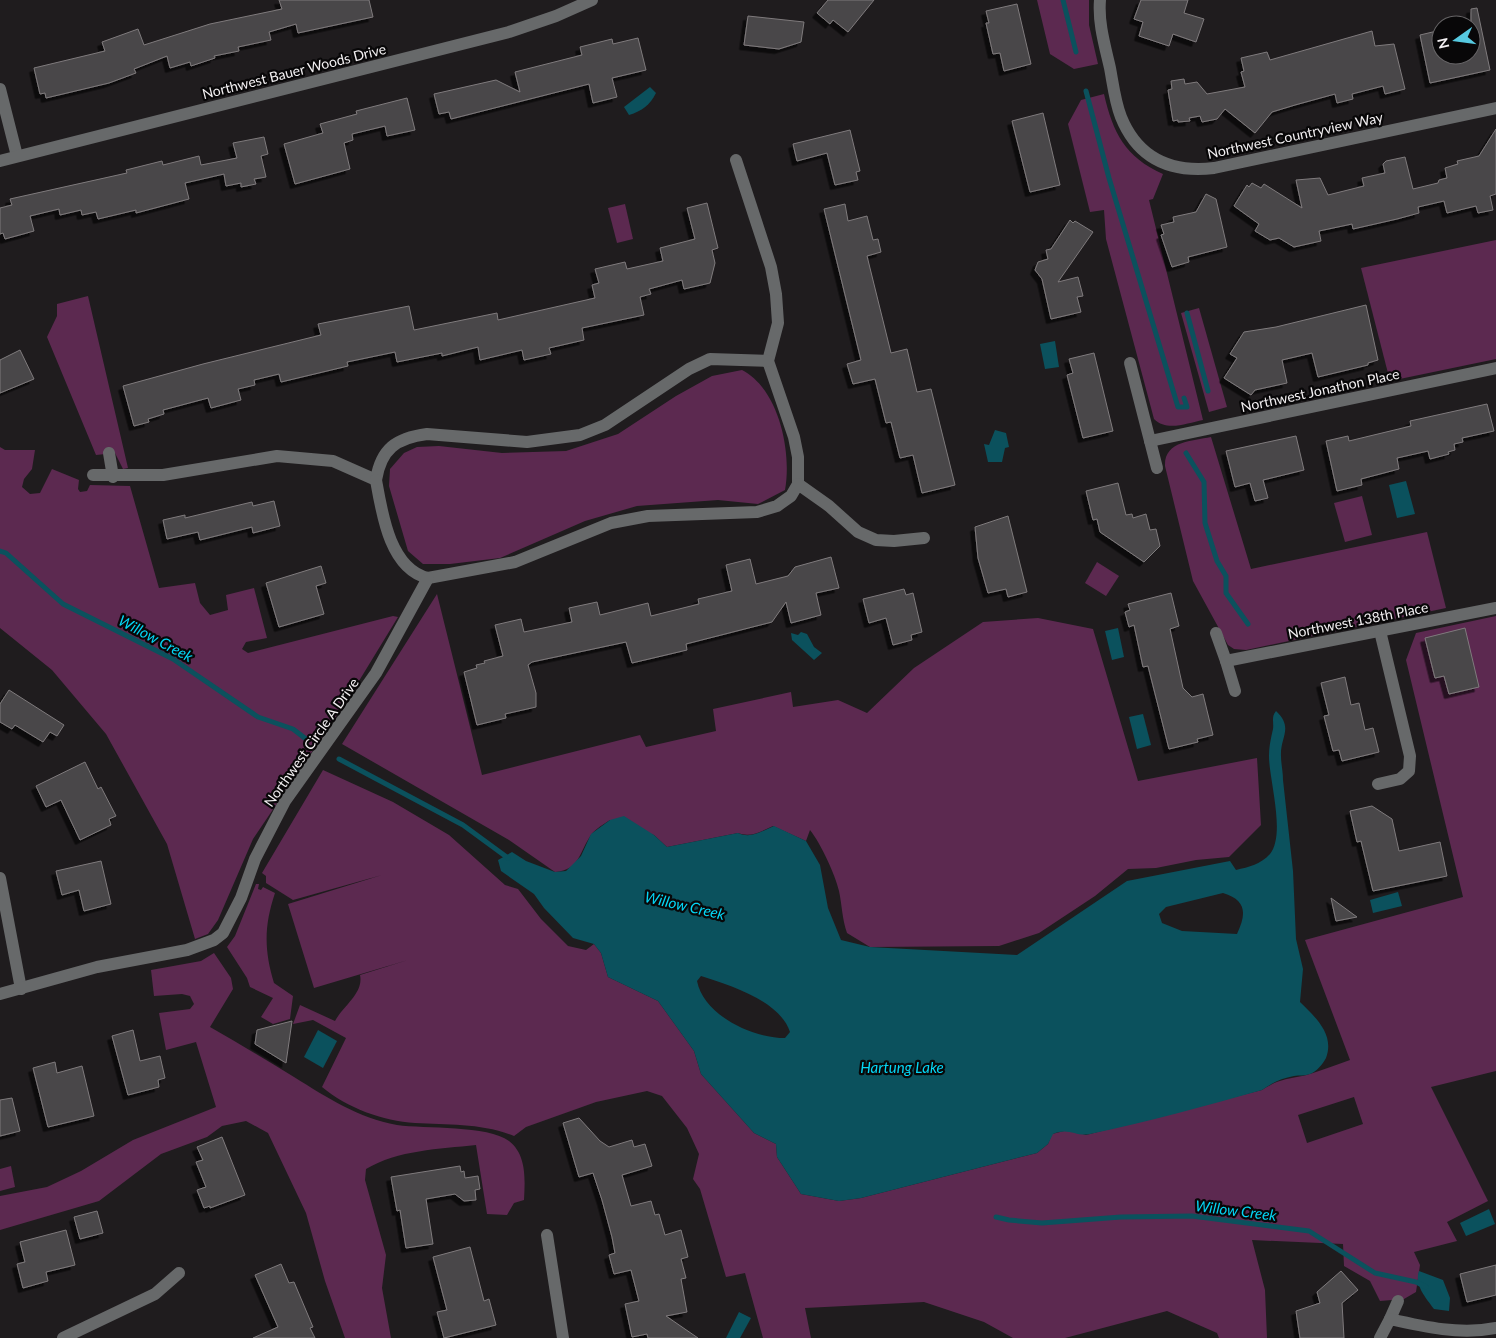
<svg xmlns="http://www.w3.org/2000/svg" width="1496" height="1338" font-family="Lato,sans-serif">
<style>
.green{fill:#5c2950;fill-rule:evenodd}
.water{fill:#0b515d;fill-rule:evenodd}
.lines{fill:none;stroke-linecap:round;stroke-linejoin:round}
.stream{stroke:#0b515d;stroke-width:5}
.building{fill:#494648;stroke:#7f7b7d;filter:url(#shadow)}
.minor{stroke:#67696a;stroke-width:12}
.labels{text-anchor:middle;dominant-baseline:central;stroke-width:4.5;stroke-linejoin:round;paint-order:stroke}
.street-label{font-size:14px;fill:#f3f0f2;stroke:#080708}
.water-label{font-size:15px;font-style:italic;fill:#04d6f5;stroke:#080708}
</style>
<defs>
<filter id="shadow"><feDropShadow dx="-4.5" dy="4.5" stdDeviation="0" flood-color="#0009"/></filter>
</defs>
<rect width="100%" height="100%" fill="#1f1c1e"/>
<g class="green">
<polygon points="1037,0 1089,0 1089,25 1098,64 1074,69 1050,54"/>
<path d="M1104 94C1113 133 1125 157 1163 174L1153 199 1149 200 1203 420C1187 423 1167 432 1154 419L1106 239 1104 210 1090 212 1068 124 1081 100Z"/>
<polygon points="625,204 633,239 617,243 608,208"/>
<polygon points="1496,240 1496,359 1390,381 1361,268"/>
<polygon points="88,296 128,468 123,469 115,453 96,455 47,337 57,316 57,304"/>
<polygon points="1199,308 1227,407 1209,412 1181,313"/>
<path d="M742 370C779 389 792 452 785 490L758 504 718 500 637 506 585 521 500 558 450 564H423L408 551 389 486 390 469 404 453 417 447 439 446 502 453 566 451 618 434 676 396 712 376Z"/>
<path d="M1211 437 1251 569 1427 532 1446 608 1246 650 1234 649 1228 645 1193 581 1165 466C1164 441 1192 441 1211 437Z"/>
<polygon points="0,447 5,450 35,450 32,469 24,479 22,487 30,494 40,493 52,469 79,480 78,489 80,492 87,491 90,485 130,486 159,588 195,583 200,603 210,615 228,610 226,595 254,588 267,638 246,642 242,649 248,653 393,616 398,617 351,694 253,839 218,920 208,934 195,939 167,844 106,734 52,670 0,628"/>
<polygon points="1362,496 1372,535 1345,542 1334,503"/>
<polygon points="1097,562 1119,576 1106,596 1085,583"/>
<path d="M437 594 482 775 640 735 646 747 716 731 713 709 791 692 793 707 838 700 867 713 914 668 983 622 1038 618 1093 629 1138 781 1257 758 1261 825 1229 857 1196 860 1156 868 1128 869 1095 896 1039 933 999 946 870 947 847 933C842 919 842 905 839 891 835 874 821 844 810 830L806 841 773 826C762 831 751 838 738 833L667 847 654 835 610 820C604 824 595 829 591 835 579 852 580 870 555 872L509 840 342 744Z"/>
<path d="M1496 616V1071L1431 1087 1488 1201 1447 1222 1457 1241 1414 1252 1420 1265 1416 1292 1404 1299 1380 1301 1370 1281 1344 1266 1343 1244 1252 1240 1265 1290 1267 1338H1219L1217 1333 1167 1311 1065 1338H1013L984 1322 924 1302 805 1308 811 1338H763L745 1273 726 1277 700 1189 693 1179 699 1154 687 1128 662 1096 647 1091 596 1102 526 1127 514 1136C482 1123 448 1125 415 1123 383 1121 347 1108 322 1087L346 1038 313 1020 293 1024 300 1005 335 1021C343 1006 364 993 360 975L408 960 314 988 288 904 382 875 293 900 266 883V876L262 873 323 770 393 802 449 835 505 885 518 889 541 919 568 946 586 950 594 944 601 953 608 977 658 1001 694 1051 701 1074 754 1133 776 1144 777 1157 801 1194 839 1201 861 1198 1037 1153 1048 1144 1052 1134 1068 1130 1086 1135 1262 1090C1283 1076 1292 1080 1313 1073 1326 1069 1338 1064 1350 1060L1305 940 1463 897 1406 660 1416 633ZM1354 1097 1363 1124 1307 1143 1298 1115Z"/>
<path d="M256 884H259L258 889 261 890 263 887 275 893C264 926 264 950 274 983L293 996 290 1019 273 1024 261 1017 273 998 250 987 247 978 227 947 235 936Z"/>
<path d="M214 953 231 978 233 989 210 1027C238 1043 266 1060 294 1077 328 1098 358 1118 397 1125 425 1129 488 1125 509 1141 527 1155 525 1180 524 1200L514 1203 507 1215 487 1214 476 1145C439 1149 398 1150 366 1169L365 1180 386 1255 382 1288 391 1338H345L325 1281 306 1213 268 1133 246 1121 222 1126 207 1137 161 1154 99 1201 0 1230V1196L47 1187 81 1171 133 1140 216 1107 196 1042 166 1050 159 1013 190 1009 194 1004 190 996 182 994 154 996 151 970 201 961Z"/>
<polygon points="11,1166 15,1187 0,1191 0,1169"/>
</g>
<g class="water">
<path d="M650 87 656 93C650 105 642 111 629 115L624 107Z"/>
<polygon points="1055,341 1059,367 1045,369 1040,344"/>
<polygon points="995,430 1006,433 1009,447 1005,448 1002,462 988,462 984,444 989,445"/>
<polygon points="1406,481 1415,514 1397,518 1389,485"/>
<polygon points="1118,628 1124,657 1112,660 1105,631"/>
<polygon points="801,632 807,634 814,647 822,653 814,660 792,640 791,633 798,635"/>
<path d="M1276 711C1294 728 1280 737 1281 756 1281 764 1283 771 1283 780L1293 871 1296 939 1303 969 1300 1002C1315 1017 1335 1034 1326 1058 1323 1064 1316 1072 1310 1074 1305 1076 1299 1075 1294 1076 1282 1078 1272 1083 1262 1090 1205 1106 1148 1122 1090 1134 1076 1137 1069 1127 1053 1134L1048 1144 1037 1153 861 1198 839 1201 801 1194 777 1157 776 1144 754 1133 701 1074 694 1051 658 1001 608 977 601 953 594 944 573 938 544 908 534 894 501 871 498 860 512 852 526 861 555 872 566 871 581 856 591 834 610 820 624 816 654 835 667 847 738 833C751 839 762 831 774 826L806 841 820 865 828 908 841 940 870 947 1017 955 1127 881 1230 861 1236 870C1249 867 1261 864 1270 854 1286 834 1269 780 1269 756 1269 746 1271 738 1273 729 1274 722 1271 717 1276 711ZM1223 893C1246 900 1247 913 1237 934L1182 931 1162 923 1159 914 1166 907ZM701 976C730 985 780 1001 790 1032L785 1038C753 1038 704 1016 697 981Z"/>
<polygon points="1143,714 1151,745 1137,749 1129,717"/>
<polygon points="1398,892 1402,906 1373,913 1370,900"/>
<polygon points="318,1030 337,1041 323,1068 304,1057"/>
<polygon points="1489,1209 1495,1224 1466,1236 1460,1223"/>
<path d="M1419 1271 1443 1280 1450 1298 1449 1311 1434 1309C1426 1298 1414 1285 1419 1271Z"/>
<polygon points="739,1312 751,1318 740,1338 726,1338"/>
</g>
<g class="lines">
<g class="stream">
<polyline points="1063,0 1076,52"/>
<polyline points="1086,91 1109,178 1178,407 1187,407 1184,398"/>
<polyline points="1187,313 1208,391"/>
<polyline points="1186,453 1204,482 1205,523 1217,561 1226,576 1226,593 1248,624"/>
<polyline points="0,551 6,553 63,604 173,659 258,717 293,729 306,739"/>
<polyline points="339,759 463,825 508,858"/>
<polyline points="996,1217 1009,1220 1042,1223 1121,1217 1192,1216 1309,1231 1375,1273 1416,1282 1426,1287"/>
</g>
</g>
<g class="building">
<polygon points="279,0 369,0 373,17 298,33 296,24 269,32 271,40 238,47 239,51 214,56 215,58 191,66 190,62 170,68 167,56 134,69 136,73 109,83 46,98 45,93 40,94 34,68 105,51 102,42 138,29 144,45 210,24 282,9"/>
<polygon points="828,0 874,0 848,32 833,20 830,24 817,13"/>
<polygon points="1141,0 1188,0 1184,13 1204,19 1196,42 1173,34 1169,46 1139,36 1143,22 1134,19"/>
<polygon points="1017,4 1031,64 1004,71 1000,53 993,54 986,23 989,23 986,11"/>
<polygon points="1477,8 1490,70 1430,83 1420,35 1441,30 1441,55 1471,55 1471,9"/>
<polygon points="748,16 804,22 801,42 779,49 744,45"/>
<polygon points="1372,31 1375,46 1394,44 1405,89 1385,94 1383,86 1352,94 1353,99 1337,103 1335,94 1295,105 1272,112 1255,133 1225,109 1217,119 1202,122 1200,116 1189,118 1190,121 1178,122 1178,120 1173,121 1168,90 1172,89 1171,81 1184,79 1185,84 1197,82 1207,94 1245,87 1241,72 1244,71 1241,58 1267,52 1270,60"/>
<polygon points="638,38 646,70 612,78 617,97 593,103 589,84 451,119 449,112 439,114 434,94 496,80 520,92 515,72 582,55 580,47 612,39 613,44"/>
<polygon points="407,98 415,130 387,136 385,126 352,134 353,140 344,143 350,169 295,184 284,144 323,133 320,124 357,114 356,111"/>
<polygon points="1043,113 1060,185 1030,192 1012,121"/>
<polygon points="1496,129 1496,194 1490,196 1493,210 1478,213 1476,206 1447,213 1444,201 1418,207 1419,213 1397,219 1353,229 1352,224 1319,231 1321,241 1294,247 1279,238 1270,240 1255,231 1259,224 1234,206 1247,185 1249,187 1252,183 1261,188 1264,184 1302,208 1296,180 1320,178 1328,195 1364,186 1362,178 1385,173 1383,164 1386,161 1405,157 1413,189 1438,183 1439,180 1447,178 1445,168 1458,164 1457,161 1479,156"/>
<polygon points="850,130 860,171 856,172 858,180 835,185 827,153 797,161 793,144"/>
<polygon points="264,137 268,154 261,156 266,177 254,179 256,184 241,187 241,183 226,186 224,174 185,183 189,199 136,213 136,210 98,219 96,212 82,215 81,210 60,215 59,209 30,216 34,231 5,239 3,233 0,234 0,208 12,205 10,199 127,173 126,170 162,161 163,165 199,156 201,165 237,158 233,143"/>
<polygon points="1206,194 1216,199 1227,247 1188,257 1189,262 1172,267 1161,235 1164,234 1161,225 1174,222 1173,217 1196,212"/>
<polygon points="707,203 718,248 712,250 715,263 710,283 684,289 682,280 649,289 651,294 640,297 644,315 582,328 584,340 549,348 551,354 524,360 522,350 480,360 478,347 442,356 442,353 397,362 395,352 347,362 348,366 281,382 279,374 254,380 255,385 238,389 241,400 211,408 208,398 163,410 164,414 148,419 149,422 134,426 123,386 203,364 321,335 318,324 409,306 414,330 497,313 498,320 595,298 592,285 599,283 595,269 625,262 627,269 663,261 660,248 695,239 687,208"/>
<polygon points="845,204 848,221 867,216 873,240 878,239 881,252 867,256 891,353 907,349 917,392 931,389 955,485 922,493 913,455 900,458 891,422 886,423 875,379 853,384 847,364 861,360 824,209"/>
<polygon points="1070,220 1073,223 1075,221 1093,232 1058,282 1078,277 1083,296 1077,297 1081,312 1051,319 1042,279 1035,270 1038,262 1048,259 1046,250 1051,249"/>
<polygon points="1366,305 1378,360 1368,363 1368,365 1318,377 1312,353 1282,360 1287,383 1255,390 1251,395 1224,378 1237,358 1230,354 1244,332 1276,327"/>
<polygon points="20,350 34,379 0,393 0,360"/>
<polygon points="1094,353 1113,431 1083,438 1067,375 1073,373 1069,359"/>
<polygon points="1487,404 1494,431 1462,438 1463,442 1454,444 1455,450 1448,452 1449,454 1430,459 1428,451 1397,458 1399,469 1361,479 1362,485 1337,491 1326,441 1348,436 1349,441 1411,426 1410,421"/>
<polygon points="1296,436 1304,470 1263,480 1268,498 1255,501 1250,483 1235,487 1226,451"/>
<polygon points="1118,483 1126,515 1132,514 1133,518 1146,514 1150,530 1156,529 1160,546 1144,562 1100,532 1097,519 1093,520 1086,491"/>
<polygon points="274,501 280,526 253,533 252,527 200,540 198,532 167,539 163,520 185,515 185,518 252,502 253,506"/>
<polygon points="1008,516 1027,592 1008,597 1006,589 988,593 978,558 975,527"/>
<polygon points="831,557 839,588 816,593 821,615 791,623 786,602 772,622 686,644 687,650 632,663 626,642 532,662 528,665 536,693 536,707 505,714 506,718 477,725 464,672 477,668 476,665 485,663 484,661 503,656 495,625 521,619 524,632 572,622 569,608 597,602 600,615 648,603 651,616 699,604 698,599 732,591 726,565 750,559 756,584 788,576 795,567"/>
<polygon points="321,566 326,583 316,586 324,614 279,627 266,583"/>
<polygon points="904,589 906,595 913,593 922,632 911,635 912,640 893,645 886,618 869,623 863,599"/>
<polygon points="1171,593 1179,626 1170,629 1183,688 1192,697 1203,694 1213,735 1197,739 1198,742 1169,749 1148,666 1143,667 1134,625 1129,627 1125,612 1130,610 1128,604"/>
<polygon points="1465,628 1479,687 1449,694 1444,676 1435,678 1425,638"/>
<polygon points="1345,677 1351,705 1359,703 1365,730 1373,728 1379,752 1342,761 1339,750 1333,751 1324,716 1329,715 1321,683"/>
<polygon points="9,690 64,725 57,736 50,732 43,742 15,725 12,729 0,722 0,704"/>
<polygon points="85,762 98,789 101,787 116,816 109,819 111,825 80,840 61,800 46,807 36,786"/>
<polygon points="1372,806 1392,819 1399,851 1440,842 1447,876 1373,891 1361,841 1357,842 1350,811"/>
<polygon points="101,861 111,904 84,911 79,890 62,895 56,871"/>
<polygon points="1331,898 1357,917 1336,921"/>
<polygon points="292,1021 286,1063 255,1044 257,1030"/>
<polygon points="133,1030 140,1061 160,1056 165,1078 158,1080 159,1087 128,1095 112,1036"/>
<polygon points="55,1062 57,1073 82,1066 94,1116 48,1127 33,1068"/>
<polygon points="12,1098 20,1131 0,1136 0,1100"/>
<polygon points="579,1118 600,1141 609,1147 632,1140 634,1147 645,1144 652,1166 622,1175 631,1206 651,1201 655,1215 659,1214 665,1235 681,1230 688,1257 681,1259 686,1278 681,1279 687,1312 666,1316 698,1338 648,1338 647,1334 632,1337 625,1304 639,1301 631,1270 614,1274 609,1255 615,1253 612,1237 602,1200 593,1173 579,1177 563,1123"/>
<polygon points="222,1137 245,1195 210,1208 210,1206 204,1208 197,1190 206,1187 196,1162 203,1160 197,1147"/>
<polygon points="460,1166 461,1172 464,1171 465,1178 478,1176 480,1189 475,1190 476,1200 464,1201 455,1194 426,1199 433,1244 406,1248 400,1210 397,1211 391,1177"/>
<polygon points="97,1211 103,1233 80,1239 74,1217"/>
<polygon points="66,1230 75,1265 46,1272 48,1281 23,1288 17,1264 25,1262 20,1242"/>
<polygon points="470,1247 484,1301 489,1299 496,1325 444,1338 437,1312 447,1310 433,1257"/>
<polygon points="281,1264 289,1283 294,1282 313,1327 310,1328 315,1338 253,1338 278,1327 255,1275"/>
<polygon points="1496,1265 1496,1295 1467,1302 1460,1274"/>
<polygon points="1341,1271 1358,1290 1342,1303 1344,1338 1300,1338 1296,1311 1320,1303 1317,1292"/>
</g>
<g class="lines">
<g class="minor">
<path d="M1100 0C1098 23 1105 46 1110 68 1113 84 1115 102 1121 117 1138 159 1171 173 1214 168L1496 108"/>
<polyline points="0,89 17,156"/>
<polyline points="736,160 771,267 776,294 778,323 768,361 794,437 798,457 798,484"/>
<polyline points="0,161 509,32 556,16 592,0"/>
<polyline points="1130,363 1157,468"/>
<polyline points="1150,441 1496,368"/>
<polyline points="109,453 113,477"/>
<path d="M93 475H163L277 456 333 461 376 480C381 449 396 438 427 434L527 442 580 435 605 425 689 369 710 359 768 361"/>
<path d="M376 480C382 514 390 569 428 578L515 562 611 523 648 516 757 512 777 506 791 496 798 484 829 506 858 532 876 540 894 541 924 538"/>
<polyline points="1216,633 1226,661"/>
<polyline points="1235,691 1226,661 1496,608"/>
<polyline points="1378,784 1400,779 1409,771 1410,756 1380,631"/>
<polyline points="0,878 21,989"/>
<polyline points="0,994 97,967 187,950 214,940 223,933 241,898 255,859 285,801 376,673 428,578"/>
<polyline points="547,1235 563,1338"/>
<polyline points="1390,1319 1398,1301"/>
<polyline points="63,1338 155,1294 179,1273"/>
<path d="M1380 1338 1390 1319C1425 1327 1460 1335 1496 1328"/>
</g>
</g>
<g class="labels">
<g class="street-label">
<text transform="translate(294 71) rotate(-14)">Northwest Bauer Woods Drive</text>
<text transform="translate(1295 135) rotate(-12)">Northwest Countryview Way</text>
<text transform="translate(1320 390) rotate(-12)">Northwest Jonathon Place</text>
<text transform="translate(1358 620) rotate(-11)">Northwest 138th Place</text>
<text transform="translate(311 742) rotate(-55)">Northwest Circle A Drive</text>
</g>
<g class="water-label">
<text transform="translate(156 638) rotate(28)">Willow Creek</text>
<text transform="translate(685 905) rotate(13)">Willow Creek</text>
<text x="902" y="1067">Hartung Lake</text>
<text transform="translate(1236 1210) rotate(7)">Willow Creek</text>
</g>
</g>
<g transform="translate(1456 40) rotate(256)"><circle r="24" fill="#080708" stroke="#666466"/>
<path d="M0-4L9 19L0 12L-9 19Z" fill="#56c9e0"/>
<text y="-8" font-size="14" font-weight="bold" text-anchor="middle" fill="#f3f0f2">N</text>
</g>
</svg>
